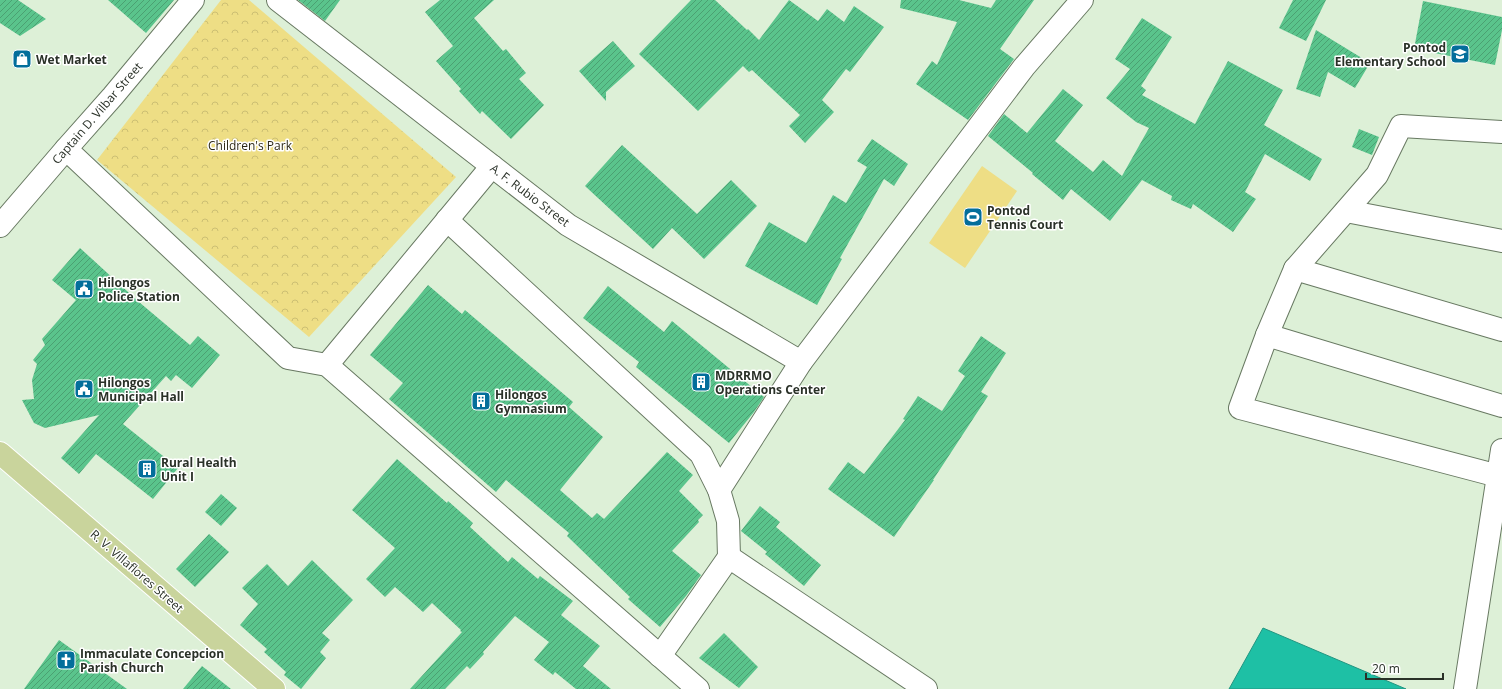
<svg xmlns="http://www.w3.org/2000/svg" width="1502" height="689" font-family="'Open Sans',sans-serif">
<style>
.park{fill:url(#park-crowns)}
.pitch{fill:#eede85}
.water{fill:#1ec0a5;stroke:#229580}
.building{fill:url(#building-hatch)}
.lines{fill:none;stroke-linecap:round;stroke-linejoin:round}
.minor-casing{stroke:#687962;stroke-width:24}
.major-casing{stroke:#fff;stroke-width:24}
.minor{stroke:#fff;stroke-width:22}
.major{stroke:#c9d49c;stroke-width:22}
.labels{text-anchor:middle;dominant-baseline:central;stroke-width:3;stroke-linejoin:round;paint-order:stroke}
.poi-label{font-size:12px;font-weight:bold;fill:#2a3128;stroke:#fff;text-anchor:start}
.street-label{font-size:12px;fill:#2a3128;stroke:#fff}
.park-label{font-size:12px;fill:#2d2917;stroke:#fff}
</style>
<defs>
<pattern id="park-crowns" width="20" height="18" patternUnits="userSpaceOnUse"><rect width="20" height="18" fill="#eede85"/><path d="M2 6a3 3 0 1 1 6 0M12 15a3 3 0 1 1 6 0" fill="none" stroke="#ccbf73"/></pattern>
<pattern id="building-hatch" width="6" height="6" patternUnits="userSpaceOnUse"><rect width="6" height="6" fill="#5ac48c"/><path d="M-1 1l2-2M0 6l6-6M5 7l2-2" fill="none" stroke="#4ba072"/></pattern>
</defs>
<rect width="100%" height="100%" fill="#ddf0d7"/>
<polygon class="park" points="221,0 249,0 456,177 309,337 97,160"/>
<polygon class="pitch" points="982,166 1017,191 965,268 929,243"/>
<polygon class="water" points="1263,628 1406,689 1229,689"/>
<g class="building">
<polygon points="0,0 18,0 46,19 20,36 0,23"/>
<polygon points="108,0 174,0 146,33"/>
<polygon points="298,0 340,0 325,21"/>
<polygon points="440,0 494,0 474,18 503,51 506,49 526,73 519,79 544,105 511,139 482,111 480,114 459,91 461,89 436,61 453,46 425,12"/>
<polygon points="691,0 715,0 747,30 748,29 759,40 789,0 818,21 827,9 844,22 854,6 884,27 850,72 846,69 822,100 834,112 805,143 789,126 800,115 752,70 749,72 743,66 698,111 639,54"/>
<polygon points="901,0 959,0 991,8 996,0 1034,0 1000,49 1014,59 968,120 916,84 932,61 937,65 957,22 900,8"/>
<polygon points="1293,0 1326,0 1306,41 1279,28"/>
<polygon points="1423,1 1502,17 1502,30 1495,65 1414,49"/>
<polygon points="1142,18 1172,37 1141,86 1146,90 1142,95 1195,124 1228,61 1283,90 1264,125 1322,159 1310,181 1265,154 1245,192 1256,199 1233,232 1193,204 1191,209 1171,200 1172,196 1142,180 1110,221 1071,189 1063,200 1032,174 1033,173 988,136 1004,114 1027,133 1063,89 1083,105 1055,141 1093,172 1103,160 1122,176 1149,128 1136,122 1106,98 1130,69 1115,59"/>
<polygon points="1316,30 1370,63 1355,88 1328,72 1320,97 1296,89"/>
<polygon points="613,41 635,66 606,92 606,101 579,71"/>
<polygon points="1359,129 1379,137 1372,155 1352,147"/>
<polygon points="872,139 908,164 894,186 884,179 840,258 842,259 817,305 745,266 769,222 806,243 833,195 846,203 867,167 857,161"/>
<polygon points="622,145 697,214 731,180 757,206 704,259 672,228 653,249 585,186"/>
<polygon points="80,248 139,302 190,345 198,336 220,355 192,388 176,375 171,381 166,376 123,424 178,468 153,499 96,454 79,474 61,458 99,415 45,428 34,423 22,400 34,399 32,380 37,364 33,360 45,345 42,339 76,300 52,280"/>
<polygon points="428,285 462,314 465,310 573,402 569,407 603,437 560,490 592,518 597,513 604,519 667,452 693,475 679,491 703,515 698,520 699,522 672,551 701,575 686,596 660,627 628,599 630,597 567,536 569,533 506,480 496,492 389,399 403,383 370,355"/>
<polygon points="608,286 664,332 672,321 764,397 754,412 729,443 636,367 639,362 583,318"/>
<polygon points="981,336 1006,353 981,392 988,396 933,480 934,480 894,537 828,489 848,462 864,474 905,420 903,419 918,396 942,411 965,376 958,371"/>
<polygon points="397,459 447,503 448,501 473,523 470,527 508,562 512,557 538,579 540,576 573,601 561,615 600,646 583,666 611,689 576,689 555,672 553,675 534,660 549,642 515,616 483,652 484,654 470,669 467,666 445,689 410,689 462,632 460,631 461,630 432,603 423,612 395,587 385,597 366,579 395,548 352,510"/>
<polygon points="221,494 237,508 221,526 205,512"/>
<polygon points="760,506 780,522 776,527 821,565 804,586 765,554 767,552 741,531"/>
<polygon points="209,534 229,552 195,587 176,569"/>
<polygon points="312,560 353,600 322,633 330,640 320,652 326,658 301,689 284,675 286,672 264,652 267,649 240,625 258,604 242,588 267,564 288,586"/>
<polygon points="724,633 758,667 739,688 699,658"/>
<polygon points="59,640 127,689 24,689"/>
<polygon points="202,666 231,689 183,689"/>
</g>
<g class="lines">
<defs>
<g id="minor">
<polyline points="278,0 568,225 801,362"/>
<polyline points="1502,132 1401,126 1377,175 1295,269 1267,335 1240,408 1502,477"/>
<polyline points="66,149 288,358 327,365 698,689"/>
<polyline points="1346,211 1502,241"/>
<polyline points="447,220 701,454 719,490 728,521 729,557 660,656"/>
<polyline points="0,226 66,149 113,96 193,0"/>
<polyline points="1295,269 1502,330"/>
<polyline points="1267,335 1502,406"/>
<polyline points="327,365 492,166"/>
<polyline points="719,490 801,362 1024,67 1082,0"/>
<polyline points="729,557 926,689"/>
<polyline points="1465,689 1502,450"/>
</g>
<polyline id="major" points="0,453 274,689"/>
</defs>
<use href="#minor" class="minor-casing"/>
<use href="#major" class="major-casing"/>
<use href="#minor" class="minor"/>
<use href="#major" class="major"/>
</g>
<defs>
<symbol id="school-square" viewBox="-11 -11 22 22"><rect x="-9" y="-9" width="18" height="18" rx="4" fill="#036e9b" stroke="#fff"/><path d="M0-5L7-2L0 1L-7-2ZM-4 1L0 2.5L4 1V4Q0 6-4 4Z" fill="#fff"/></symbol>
<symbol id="shop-square" viewBox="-11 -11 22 22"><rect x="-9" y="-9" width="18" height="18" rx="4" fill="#036e9b" stroke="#fff"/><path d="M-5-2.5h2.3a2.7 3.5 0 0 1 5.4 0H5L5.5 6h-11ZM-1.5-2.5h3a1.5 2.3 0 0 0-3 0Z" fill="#fff"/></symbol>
<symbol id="stadium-square" viewBox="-11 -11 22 22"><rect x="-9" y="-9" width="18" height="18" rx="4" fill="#036e9b" stroke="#fff"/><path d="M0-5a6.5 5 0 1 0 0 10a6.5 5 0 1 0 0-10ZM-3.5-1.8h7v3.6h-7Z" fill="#fff"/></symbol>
<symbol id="civic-square" viewBox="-11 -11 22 22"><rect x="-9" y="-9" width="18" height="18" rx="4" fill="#036e9b" stroke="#fff"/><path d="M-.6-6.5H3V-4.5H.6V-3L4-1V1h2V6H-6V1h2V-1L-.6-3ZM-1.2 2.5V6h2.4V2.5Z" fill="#fff"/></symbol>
<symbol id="building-square" viewBox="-11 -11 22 22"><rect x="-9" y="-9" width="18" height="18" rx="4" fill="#036e9b" stroke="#fff"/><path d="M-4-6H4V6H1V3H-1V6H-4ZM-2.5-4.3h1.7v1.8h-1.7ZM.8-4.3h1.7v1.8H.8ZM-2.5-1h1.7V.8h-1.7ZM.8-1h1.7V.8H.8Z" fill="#fff"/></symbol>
<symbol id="church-square" viewBox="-11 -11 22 22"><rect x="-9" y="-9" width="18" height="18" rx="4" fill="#036e9b" stroke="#fff"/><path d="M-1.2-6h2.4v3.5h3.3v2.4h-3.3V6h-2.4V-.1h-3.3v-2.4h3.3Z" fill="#fff"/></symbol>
</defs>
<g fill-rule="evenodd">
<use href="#school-square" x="1449" y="43" width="22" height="22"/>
<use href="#shop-square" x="11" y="48" width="22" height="22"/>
<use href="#stadium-square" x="962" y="206" width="22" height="22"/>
<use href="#civic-square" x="73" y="278" width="22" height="22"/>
<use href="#building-square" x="690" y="371" width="22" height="22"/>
<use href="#civic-square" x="73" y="378" width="22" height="22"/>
<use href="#building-square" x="470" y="390" width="22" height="22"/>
<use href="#building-square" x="136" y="458" width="22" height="22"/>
<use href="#church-square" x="55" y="649" width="22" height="22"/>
</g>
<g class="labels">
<g class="poi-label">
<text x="1446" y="47" text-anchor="end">Pontod<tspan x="1446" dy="14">Elementary School</tspan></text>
<text x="36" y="59">Wet Market</text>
<text x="987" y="210">Pontod<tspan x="987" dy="14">Tennis Court</tspan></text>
<text x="98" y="282">Hilongos<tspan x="98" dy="14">Police Station</tspan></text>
<text x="715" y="375">MDRRMO<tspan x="715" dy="14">Operations Center</tspan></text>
<text x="98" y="382">Hilongos<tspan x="98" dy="14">Municipal Hall</tspan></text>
<text x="495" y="394">Hilongos<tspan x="495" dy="14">Gymnasium</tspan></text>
<text x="161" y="462">Rural Health<tspan x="161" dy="14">Unit I</tspan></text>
<text x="80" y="653">Immaculate Concepcion<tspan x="80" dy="14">Parish Church</tspan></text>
</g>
<g class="street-label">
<text transform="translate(97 113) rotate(-49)">Captain D. Vilbar Street</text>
<text transform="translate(530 195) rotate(37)">A. F. Rubio Street</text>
<text transform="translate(137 571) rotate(41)">R. V. Villaflores Street</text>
</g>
<g class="park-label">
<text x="250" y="145">Children's Park</text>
</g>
</g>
<path d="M1366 673v6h77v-6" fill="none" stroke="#2a3128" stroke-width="2"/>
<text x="1372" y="673" font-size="12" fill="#2a3128" stroke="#ffffff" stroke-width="3" paint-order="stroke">20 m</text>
</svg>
